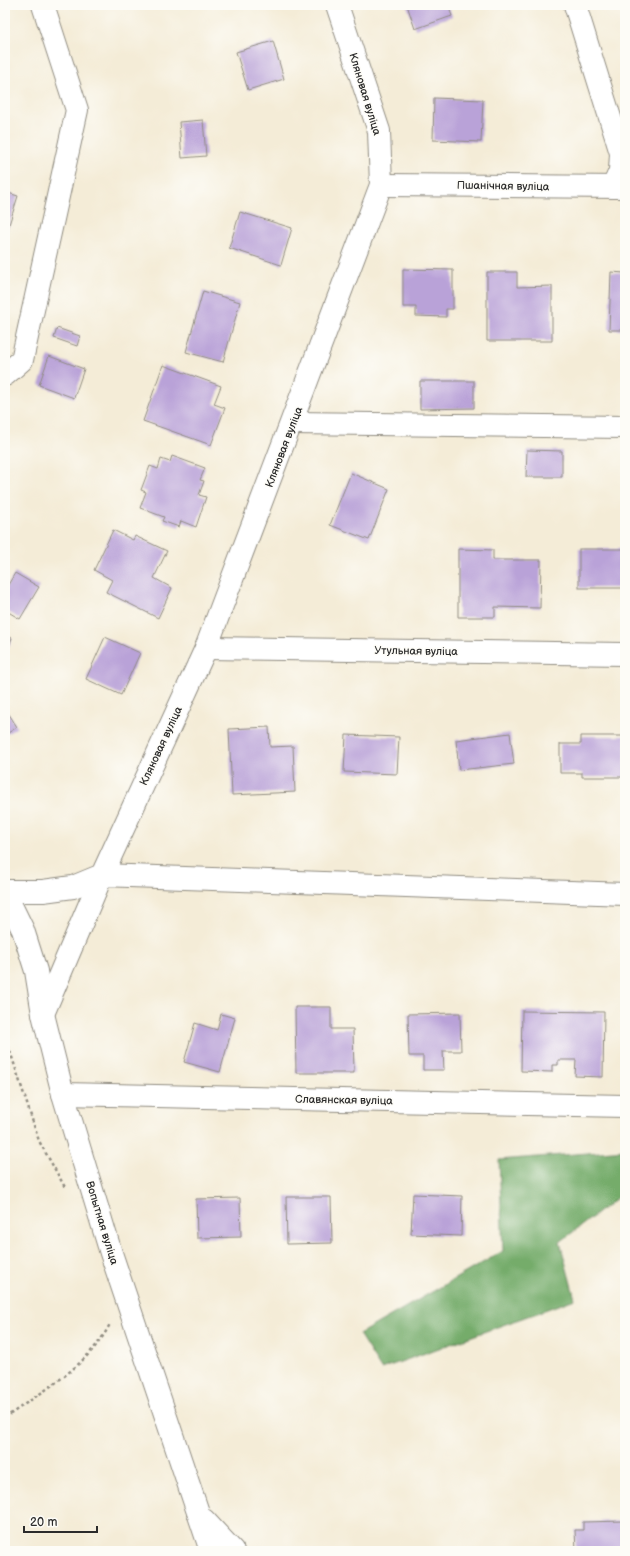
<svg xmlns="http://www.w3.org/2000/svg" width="630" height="1556" font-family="'Balsamiq Sans',sans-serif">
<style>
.forest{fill:#74ac6b;stroke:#506c4b}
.building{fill:#b9a2d8}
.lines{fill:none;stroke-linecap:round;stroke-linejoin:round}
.minor-casing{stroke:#908c81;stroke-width:24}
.path{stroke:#908c81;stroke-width:2.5;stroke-dasharray:3 3;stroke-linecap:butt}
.minor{stroke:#fff;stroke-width:22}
.labels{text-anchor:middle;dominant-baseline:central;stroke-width:3;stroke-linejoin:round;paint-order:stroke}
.street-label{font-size:11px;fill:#2b2b2b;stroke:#fdfcf7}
</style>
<rect width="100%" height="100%" fill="#fdfcf7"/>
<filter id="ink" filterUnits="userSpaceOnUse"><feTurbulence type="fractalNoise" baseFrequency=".025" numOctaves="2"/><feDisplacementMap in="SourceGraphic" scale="8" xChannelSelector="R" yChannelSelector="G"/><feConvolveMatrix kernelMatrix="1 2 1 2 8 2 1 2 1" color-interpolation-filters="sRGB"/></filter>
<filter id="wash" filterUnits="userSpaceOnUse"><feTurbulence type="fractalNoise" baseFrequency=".012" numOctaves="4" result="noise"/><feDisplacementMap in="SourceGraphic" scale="16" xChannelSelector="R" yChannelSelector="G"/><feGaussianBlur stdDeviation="0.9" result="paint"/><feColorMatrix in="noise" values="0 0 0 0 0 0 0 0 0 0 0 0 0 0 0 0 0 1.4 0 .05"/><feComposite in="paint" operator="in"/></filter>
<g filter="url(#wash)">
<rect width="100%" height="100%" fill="#f4ecd7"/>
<polygon class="forest" points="625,1150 625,1192 560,1242 575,1299 381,1369 359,1334 503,1251 499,1160"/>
<g id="blocks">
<g class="building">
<polygon points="407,5 448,5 452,16 415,29"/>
<polygon points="273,41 284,79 248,90 236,52"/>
<polygon points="434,98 483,100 481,142 433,140"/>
<polygon points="203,120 206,156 182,158 179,122"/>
<polygon points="5,192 18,196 7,231 5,230"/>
<polygon points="240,212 292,228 281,265 229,248"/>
<polygon points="403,269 453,270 453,309 446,309 446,317 416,316 416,307 403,307"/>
<polygon points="487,272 517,272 517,287 552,286 552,341 487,341"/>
<polygon points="611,272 625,273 625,330 609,330"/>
<polygon points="203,291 240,302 223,362 186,352"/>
<polygon points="57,328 80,336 77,346 54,338"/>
<polygon points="49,356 84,369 74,398 39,385"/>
<polygon points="163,365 221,386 214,404 225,408 211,445 143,421"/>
<polygon points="420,381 474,381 474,408 420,409"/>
<polygon points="527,450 562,451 562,477 526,477"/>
<polygon points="172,456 205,468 200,480 204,481 199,495 206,497 196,527 181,521 179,527 162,521 164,517 140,508 146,492 141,490 150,466 158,469 161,459 170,462"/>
<polygon points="351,473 389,489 369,540 330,525"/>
<polygon points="113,530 133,540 135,536 167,551 154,578 172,588 158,618 106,592 112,580 94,570"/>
<polygon points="458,549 493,550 493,560 541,560 540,608 495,607 495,617 458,617"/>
<rect x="579" y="549" width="46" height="39"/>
<polygon points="15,573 39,587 20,619 5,610 5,590"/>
<polygon points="5,636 12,638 5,656"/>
<polygon points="105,637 140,653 121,695 86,679"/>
<polygon points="7,711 17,727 5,735 5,712"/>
<polygon points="269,727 270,747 293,746 295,792 232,795 229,729"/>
<polygon points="510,733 514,764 459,770 456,740"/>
<polygon points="346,735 399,737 397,774 344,772"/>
<polygon points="581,736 625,736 625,777 582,777 582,773 560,773 560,744 581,744"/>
<polygon points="295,1007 331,1007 331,1029 353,1029 354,1073 296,1073"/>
<polygon points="522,1011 604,1012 603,1077 575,1076 576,1060 558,1060 558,1065 552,1065 552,1072 521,1071"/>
<polygon points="460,1013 461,1051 443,1051 444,1070 423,1070 423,1056 409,1056 408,1014"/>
<polygon points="221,1014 235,1018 220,1072 184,1062 195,1023 217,1030"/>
<polygon points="413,1194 462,1196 461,1236 411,1234"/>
<polygon points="286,1197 331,1197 332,1243 287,1244"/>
<polygon points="240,1198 241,1237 197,1238 196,1199"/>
<polygon points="624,1521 625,1551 576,1551 575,1530 583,1530 583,1522"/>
</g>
</g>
</g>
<g filter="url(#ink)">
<use href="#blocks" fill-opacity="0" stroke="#908c81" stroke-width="1"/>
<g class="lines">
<defs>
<g id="minor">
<polyline points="575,5 621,153 620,171 613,187"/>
<polyline points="381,185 625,187"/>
<polyline points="5,375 22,360 77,110 43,5"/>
<polyline points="293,423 625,427"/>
<polyline points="206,648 625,654"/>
<polyline points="5,891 43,891 73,887 102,875 206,648 381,185 379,131 337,5"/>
<polyline points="5,893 23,930 36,971 43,1014 63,1094 111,1253 211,1551"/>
<polyline points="43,1014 102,875 625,894"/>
<polyline points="63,1094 625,1106"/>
<polyline points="204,1520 233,1551"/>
</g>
</defs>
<use href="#minor" class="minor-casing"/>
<g class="path">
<polyline points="5,1040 9,1048 39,1141 66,1189"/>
<path d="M5 1418C42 1391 89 1366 110 1324"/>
</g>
<use href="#minor" class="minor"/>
</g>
</g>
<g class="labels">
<g class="street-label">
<text transform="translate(365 94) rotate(73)">Кляновая вуліца</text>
<text transform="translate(503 186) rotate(1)">Пшанічная вуліца</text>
<text transform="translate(284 447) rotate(-69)">Кляновая вуліца</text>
<text transform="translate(416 651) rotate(1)">Утульная вуліца</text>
<text transform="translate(161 746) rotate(-65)">Кляновая вуліца</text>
<text transform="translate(344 1100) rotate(1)">Славянская вуліца</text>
<text transform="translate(102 1223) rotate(73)">Вопытная вуліца</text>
</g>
</g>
<rect width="630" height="1556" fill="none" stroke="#fdfcf7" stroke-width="20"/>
<path d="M24 1526v6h73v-6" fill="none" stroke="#2b2b2b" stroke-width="2"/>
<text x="30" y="1526" font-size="12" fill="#2b2b2b" stroke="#fdfcf7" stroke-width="3" paint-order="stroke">20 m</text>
</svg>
